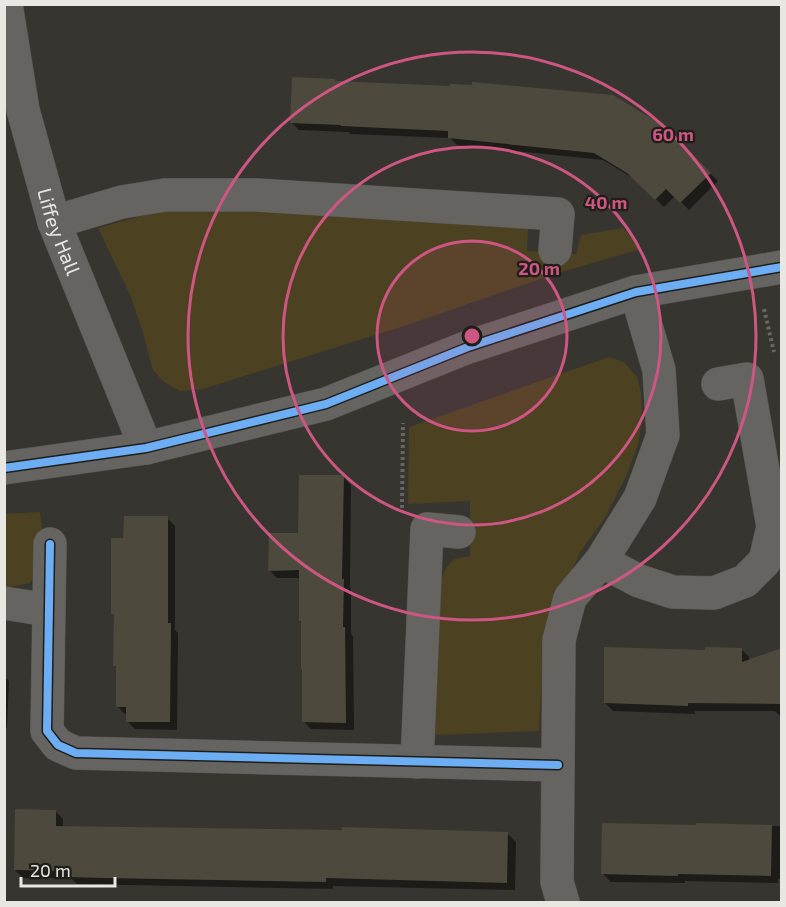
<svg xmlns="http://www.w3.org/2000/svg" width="786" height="907" font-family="'Exo 2',sans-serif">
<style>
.green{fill:#4c4120}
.shadow{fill:#0007}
.building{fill:#4d493d}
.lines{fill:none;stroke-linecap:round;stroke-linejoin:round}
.minor-casing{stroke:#53514d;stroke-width:34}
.tertiary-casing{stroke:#53514d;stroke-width:34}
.path{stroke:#686663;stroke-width:4;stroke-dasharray:3 3;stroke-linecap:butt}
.minor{stroke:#656461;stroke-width:33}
.tertiary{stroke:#656461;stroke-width:33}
.cycleway-casing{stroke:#1f1e19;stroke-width:11}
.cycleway{stroke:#6dadf4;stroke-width:8}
.ring{fill:none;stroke:#ce5683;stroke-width:3}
.labels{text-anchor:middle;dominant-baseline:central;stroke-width:4.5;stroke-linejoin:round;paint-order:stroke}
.street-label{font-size:20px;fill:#e9e7e1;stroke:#1f1e19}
.centre{fill:#ce5683;stroke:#1f1e19;stroke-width:3}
.ring-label{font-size:18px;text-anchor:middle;font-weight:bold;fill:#ce5683;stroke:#1f1e19;stroke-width:4.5;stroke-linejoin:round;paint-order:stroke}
</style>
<rect width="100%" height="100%" fill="#373530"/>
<g class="green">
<polygon points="174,207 520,222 528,229 527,251 576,254 581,235 623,228 641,249 558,273 407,325 203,389 180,391 164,382 153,370 142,330 131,297 98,228"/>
<polygon points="609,357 624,362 637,377 641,392 642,420 638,445 626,476 606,516 581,551 546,625 542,669 539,731 435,735 438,588 446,568 454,559 470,556 470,501 408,504 409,427"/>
<polygon points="40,512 43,538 40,567 30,583 4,588 4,514"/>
</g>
<g class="shadow">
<polygon points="336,82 663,127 718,181 689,210 675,196 664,207 636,180 603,160 457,145 450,138 350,134 349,132 299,130 291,122"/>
<polygon points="343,477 351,485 350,587 351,589 351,634 353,636 354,730 311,729 303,721 302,623 300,621 301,578 277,578 269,570 300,535"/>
<polygon points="167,518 175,526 175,630 178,633 177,730 135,729 127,721 128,714 125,714 117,706 117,668 115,665 116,616 113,613 125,539"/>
<polygon points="741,649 749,657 749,661 782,649 782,718 775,711 695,711 695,714 613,711 605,703 706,652"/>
<polygon points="4,676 9,681 7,728 4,728"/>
<polygon points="55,811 63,819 63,827 508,834 516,842 515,890 333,886 333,889 77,884 71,878 23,878 15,870"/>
<polygon points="697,825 782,826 782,879 778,879 778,883 685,881 685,883 611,882 603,874 697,827"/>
</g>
<g class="building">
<polygon points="292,77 335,79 335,81 450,86 450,84 472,85 472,82 613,95 664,126 711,173 680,203 666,189 655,200 627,173 594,153 448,138 448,131 341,126 341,125 290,123"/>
<polygon points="299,475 344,475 342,579 344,579 343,627 345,627 346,723 302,722 302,669 301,669 301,621 299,621 299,570 268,571 269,533 298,533"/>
<polygon points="124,516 168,516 168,623 171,623 170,722 126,722 126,707 116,707 116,666 113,666 114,614 111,614 111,538 123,538"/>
<polygon points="604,647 705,650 705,647 742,648 742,662 782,648 782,704 688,703 688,706 604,703"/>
<polygon points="15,809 56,810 56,826 342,830 342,827 508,832 507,883 326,878 326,882 105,878 67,877 67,871 14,870"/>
<polygon points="602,823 696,825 696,823 772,825 771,876 678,874 678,876 601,874"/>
</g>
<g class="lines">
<defs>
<g id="minor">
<path id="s1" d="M6 4 23 110 54 222 146 448"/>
<polyline points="54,222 122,202 165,195 257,195 558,214 555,250"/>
<polyline points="50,544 47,731 58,745 76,753 558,765"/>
<polyline points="601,561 639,581 673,592 714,593 745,581 765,561 773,527 747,379 718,384"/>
<polyline points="4,603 48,610"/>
<polyline points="417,762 427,529 459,532"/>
<polyline points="563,902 557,882 559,640 570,598 601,561 640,498 663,435 659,370 636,292"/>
</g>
<polyline id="tertiary" points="4,468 146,448 326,404 468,347 636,292 782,267"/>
</defs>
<use href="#minor" class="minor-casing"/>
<use href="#tertiary" class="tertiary-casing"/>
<g class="path">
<polyline points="764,309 774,352"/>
<polyline points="402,508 403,423"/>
</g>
<use href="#minor" class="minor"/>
<use href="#tertiary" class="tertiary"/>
<defs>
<g id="cycleway">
<polyline points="4,468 146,448 326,404 468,347 636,292 782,267"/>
<polyline points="50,544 47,731 58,745 76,753 558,765"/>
</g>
</defs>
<use href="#cycleway" class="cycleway-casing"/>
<use href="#cycleway" class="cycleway"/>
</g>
<circle cx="472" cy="336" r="95" fill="#ce5683" fill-opacity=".12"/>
<g class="ring">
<circle cx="472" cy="336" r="95"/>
<circle cx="472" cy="336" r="189"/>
<circle cx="472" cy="336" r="284"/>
</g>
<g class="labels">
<g class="street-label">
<text stroke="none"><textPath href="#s1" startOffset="234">Liffey Hall</textPath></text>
</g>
</g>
<circle cx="472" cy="336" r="9" class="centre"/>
<g class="ring-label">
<text x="673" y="141">60 m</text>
<text x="606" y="209">40 m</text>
<text x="539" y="275">20 m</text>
</g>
<rect width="786" height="907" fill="none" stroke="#e9e7e1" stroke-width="12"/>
<path d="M21 877v9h94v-9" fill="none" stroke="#e9e7e1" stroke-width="3"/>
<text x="30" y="877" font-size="18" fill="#e9e7e1" stroke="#1f1e19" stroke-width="4.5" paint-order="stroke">20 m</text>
</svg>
